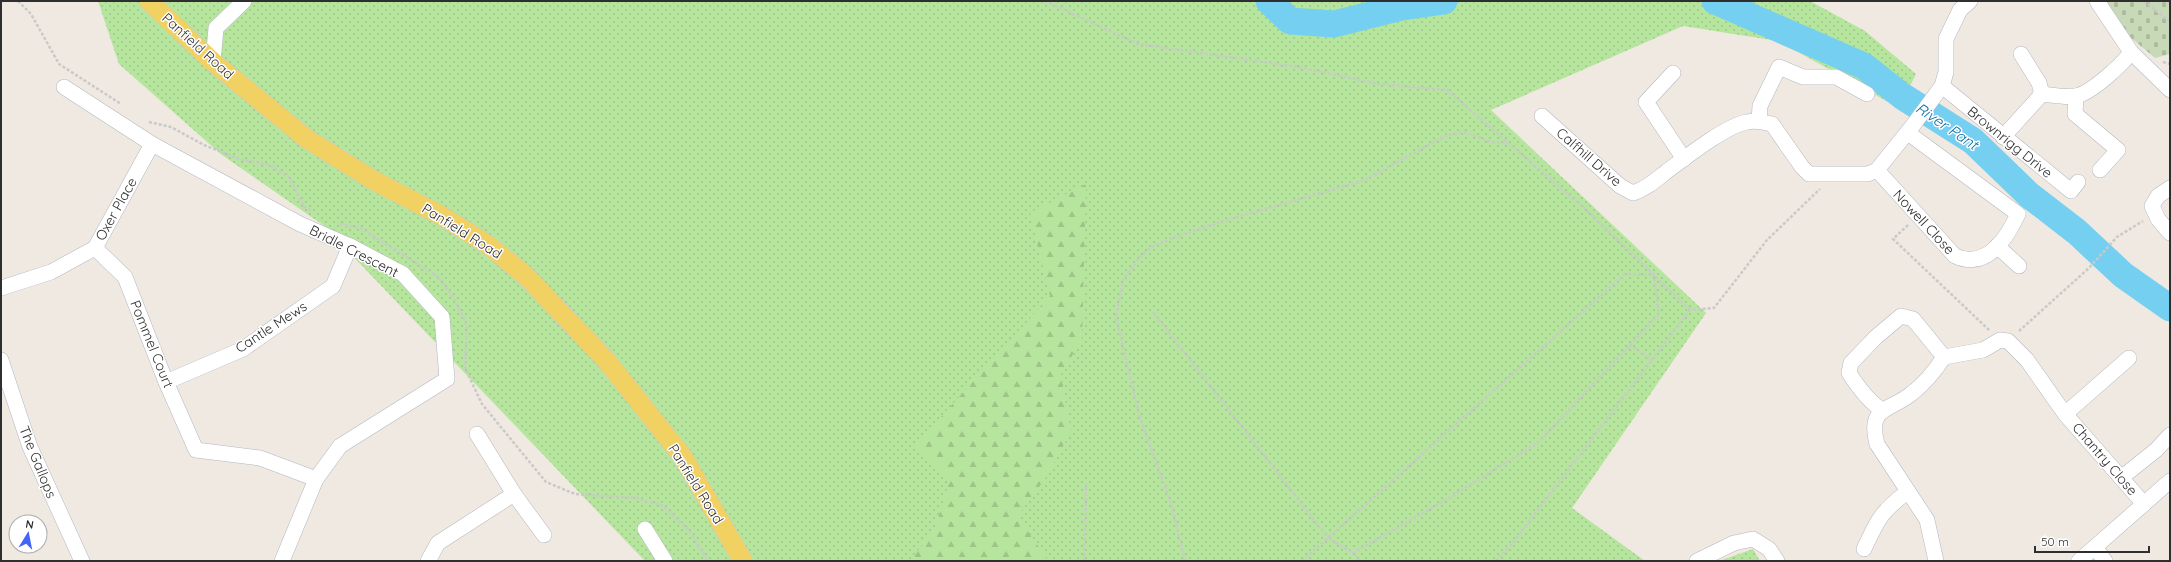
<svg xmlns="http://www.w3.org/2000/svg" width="2171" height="562" font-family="Quicksand,sans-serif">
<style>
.grass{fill:url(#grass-dots)}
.forest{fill:url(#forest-firs)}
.cemetery{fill:url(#cemetery-stones)}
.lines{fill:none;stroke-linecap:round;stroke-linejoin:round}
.river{stroke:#75cff0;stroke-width:27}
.minor-casing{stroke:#b4b7c1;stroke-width:16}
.major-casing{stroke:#c9c9c9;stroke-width:20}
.path{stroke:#c9c9c9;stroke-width:2.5;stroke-dasharray:3 2;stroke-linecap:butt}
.minor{stroke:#fff;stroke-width:15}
.major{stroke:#f2d163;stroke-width:19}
.labels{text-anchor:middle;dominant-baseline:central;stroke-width:3;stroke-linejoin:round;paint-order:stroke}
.street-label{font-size:14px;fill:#2e2e2e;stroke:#fff}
.water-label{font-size:15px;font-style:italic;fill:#0d6fa3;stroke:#fff}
</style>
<defs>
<pattern id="grass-dots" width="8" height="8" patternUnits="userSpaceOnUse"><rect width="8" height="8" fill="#b6e59e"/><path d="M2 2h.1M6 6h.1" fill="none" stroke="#9dc588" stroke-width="1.8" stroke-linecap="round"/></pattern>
<pattern id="forest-firs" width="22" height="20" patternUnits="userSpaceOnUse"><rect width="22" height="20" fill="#b6e59e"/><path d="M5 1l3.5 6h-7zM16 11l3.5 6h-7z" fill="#9dc588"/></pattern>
<pattern id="cemetery-stones" width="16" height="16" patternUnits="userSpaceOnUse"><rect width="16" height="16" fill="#c8d9b8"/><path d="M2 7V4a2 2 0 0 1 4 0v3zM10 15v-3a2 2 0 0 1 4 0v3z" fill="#acbb9e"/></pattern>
</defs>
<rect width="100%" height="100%" fill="#efe9e1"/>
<g class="grass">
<polygon points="98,1 1810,1 1865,31 1916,74 1899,108 1778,41 1683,26 1491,110 1706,313 1572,508 1645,561 645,561 323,225 222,155 119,64"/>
<polygon points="1753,549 1760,561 1719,561"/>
</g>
<polygon class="forest" points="1086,184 1082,338 1061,375 1071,432 1045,479 1018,516 1048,561 910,561 935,528 950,479 914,447 1050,296 1030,213"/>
<polygon class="cemetery" points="2104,1 2170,1 2170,54 2155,58 2130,37"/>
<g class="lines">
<g class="river">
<polyline points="1269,1 1290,21 1334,24 1402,7 1444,1"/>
<polyline points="1715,1 1864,66 1902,96 1973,141 2029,195 2077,232 2123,275 2170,308"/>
</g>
<defs>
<g id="minor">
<polyline points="2097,1 2131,52 2170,90"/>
<path d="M2021 54 2039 83 2042 94C2053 95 2065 98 2076 96 2091 93 2122 65 2131 52"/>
<polyline points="213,62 216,28 244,1"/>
<polyline points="1673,73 1646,102 1684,159"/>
<polyline points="1942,86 2071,191 2078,182"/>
<polyline points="64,87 152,144 300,224 350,246 403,274 442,317 447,379 340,446 316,479 282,561"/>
<polyline points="2076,96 2075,114 2118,150 2100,170"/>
<path d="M1542 116 1620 186 1633 193C1646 189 1656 180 1666 172 1685 158 1725 126 1747 122 1756 120 1763 122 1772 124L1802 167 1809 174H1868L1877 170 1914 124 1942 86 1946 72V39L1960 10 1970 1"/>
<polyline points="1759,121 1760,106 1779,67 1803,77 1836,77 1867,94"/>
<polyline points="2003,137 2042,94"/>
<path d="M1877 170 1955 256C1986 270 2006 240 2018 214L1908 133"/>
<polyline points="2170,188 2158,196 2152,206 2158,219 2170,233"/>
<polyline points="1997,246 2019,266"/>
<polyline points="95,248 125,277 166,382 196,450 260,458 316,479"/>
<polyline points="1,288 51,272 95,248 152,144"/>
<polyline points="1944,357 1983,350 2000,340 2008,341 2027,360 2065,414 2144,504"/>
<polyline points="1,360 30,447 82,561"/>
<polyline points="166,382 243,349 333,286 350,246"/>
<path d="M1882 410C1868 401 1858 387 1849 373L1851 363 1876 337 1901 316 1913 319 1944 357C1935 371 1924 384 1911 394 1890 411 1867 406 1877 444L1927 520 1936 561"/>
<polyline points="2065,414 2129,358"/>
<polyline points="477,434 514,494 544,535"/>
<polyline points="2121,478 2156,450 2170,435"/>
<polyline points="645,529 665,561"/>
<polyline points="2095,547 2105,561"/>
<path d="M1864 549C1878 519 1881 512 1907 492"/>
<polyline points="428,561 438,543 514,494"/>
<polyline points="1697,561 1734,543 1753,539 1769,549 1777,561"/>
<polyline points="2079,561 2170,481"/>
</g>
<polyline id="major" points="149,1 213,62 307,139 373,180 442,216 488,245 525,275 606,360 683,457 743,561"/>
</defs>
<use href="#minor" class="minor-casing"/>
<use href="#major" class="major-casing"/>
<g class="path">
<polyline points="18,1 31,14 59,64 121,104"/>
<polyline points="1045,1 1138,44 1298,67 1379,84 1447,90 1592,215 1690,310"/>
<polyline points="2144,1 2170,22"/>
<polyline points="2167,1 2170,5"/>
<polyline points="2163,62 2170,64"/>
<polyline points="149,122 171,127 204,145 239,159 269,165 289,177 304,207 312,211"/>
<polyline points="340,224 360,228 438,277 454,298 467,326 465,368 482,404 546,482 575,494 636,498 663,506 689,530 708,561"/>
<polyline points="1908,225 1893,239 1989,330"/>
<polyline points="1153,312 1328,538 1353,553"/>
<polyline points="2019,331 2089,268 2117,237 2143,221"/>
<polyline points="1084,561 1086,484"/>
<polyline points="1185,561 1171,503 1140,418 1116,318 1123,280 1139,258 1151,247 1173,238 1223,221 1363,181 1445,136 1464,132 1491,142 1507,144"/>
<polyline points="1302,561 1625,274 1654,275 1659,314 1630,345"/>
<polyline points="1360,561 1353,553 1449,498 1539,442 1630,345 1652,360"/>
<polyline points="1496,561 1512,544 1690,310 1714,308 1767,240 1820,189"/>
</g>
<use href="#minor" class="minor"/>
<use href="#major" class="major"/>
</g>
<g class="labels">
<g class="street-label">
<text transform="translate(198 46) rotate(42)">Panfield Road</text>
<text transform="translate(2010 142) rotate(39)">Brownrigg Drive</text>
<text transform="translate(1589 157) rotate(41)">Calfhill Drive</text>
<text transform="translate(116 209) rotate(-61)">Oxer Place</text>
<text transform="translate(1924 222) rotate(47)">Nowell Close</text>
<text transform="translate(462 231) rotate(32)">Panfield Road</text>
<text transform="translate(354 251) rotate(27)">Bridle Crescent</text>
<text transform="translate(271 327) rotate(-33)">Cantle Mews</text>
<text transform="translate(152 344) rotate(68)">Pommel Court</text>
<text transform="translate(2105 459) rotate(49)">Chantry Close</text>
<text transform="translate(38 462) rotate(68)">The Gallops</text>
<text transform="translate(696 484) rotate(58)">Panfield Road</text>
</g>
<g class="water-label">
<text transform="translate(1947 126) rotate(34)">River Pant</text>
</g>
</g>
<rect width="2171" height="562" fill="none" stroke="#2e2e2e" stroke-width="4"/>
<g transform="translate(28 534) rotate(10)"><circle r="19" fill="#ffffff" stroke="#ababab"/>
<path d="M0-3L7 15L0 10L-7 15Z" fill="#4264fb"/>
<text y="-6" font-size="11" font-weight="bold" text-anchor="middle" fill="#2e2e2e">N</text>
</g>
<path d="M2035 546v6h114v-6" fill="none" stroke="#2e2e2e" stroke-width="2"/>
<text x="2041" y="546" font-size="12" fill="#2e2e2e" stroke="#ffffff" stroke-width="3" paint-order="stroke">50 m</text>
</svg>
